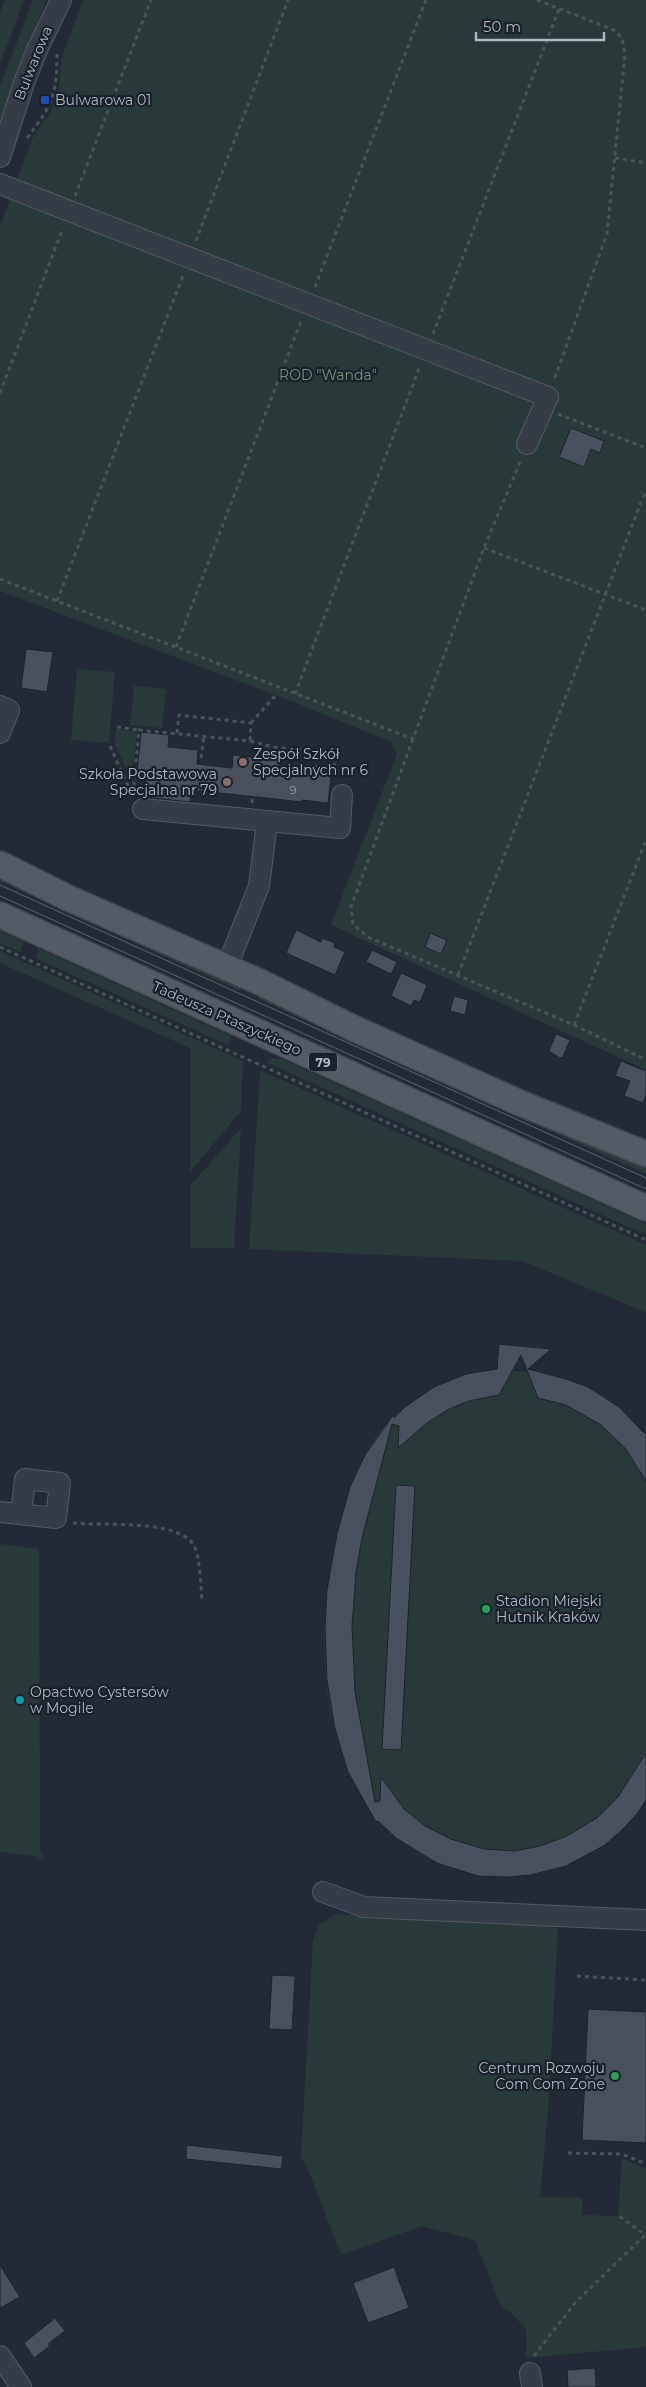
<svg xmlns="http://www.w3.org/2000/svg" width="646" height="2387" font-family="Montserrat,sans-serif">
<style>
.green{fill:#29393a}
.building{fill:#49515e;stroke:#1d232c}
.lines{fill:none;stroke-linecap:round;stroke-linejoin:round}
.minor-casing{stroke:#535963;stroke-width:22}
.major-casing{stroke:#3f454f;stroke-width:28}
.path{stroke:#465457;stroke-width:3;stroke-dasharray:4 4;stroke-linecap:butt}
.minor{stroke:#363c45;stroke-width:20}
.major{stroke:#545b65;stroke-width:25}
.tram{stroke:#5a626e;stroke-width:1}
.transit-dot{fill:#1a4fb4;stroke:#1b212a;stroke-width:2}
.education-dot{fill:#8d6e63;stroke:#1b212a;stroke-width:2}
.leisure-dot{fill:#2e9e5b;stroke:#1b212a;stroke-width:2}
.culture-dot{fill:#0f9aa8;stroke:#1b212a;stroke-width:2}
.labels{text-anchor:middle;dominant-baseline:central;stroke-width:4.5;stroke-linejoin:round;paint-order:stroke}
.number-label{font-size:11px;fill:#969da9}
.shield{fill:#1b212a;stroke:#838994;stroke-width:1}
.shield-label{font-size:12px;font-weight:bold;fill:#b0b6c2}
.street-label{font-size:14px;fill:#b0b6c2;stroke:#1b212a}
.poi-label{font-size:14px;fill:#b0b6c2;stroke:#1b212a;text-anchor:start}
.park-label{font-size:14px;fill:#72957c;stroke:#1b212a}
</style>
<rect width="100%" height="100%" fill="#232a35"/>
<g class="green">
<polygon points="5,0 24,0 0,64 0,12"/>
<polygon points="33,0 46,0 0,120 0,86"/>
<polygon points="83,0 646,0 646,1070 331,925 397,754 391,742 294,702 0,591 0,227 33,137 50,113 59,91 61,60"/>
<polygon points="77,669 115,672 109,743 71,740"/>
<polygon points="134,686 166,689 162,728 130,725"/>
<polygon points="116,729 137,732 132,777 130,777 115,744"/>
<polygon points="0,874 242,984 240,991 0,881"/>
<polygon points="0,931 22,941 23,945 20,952 0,943"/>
<polygon points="39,949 232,1037 228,1045 35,958"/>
<polygon points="0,951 243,1061 241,1111 190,1172 190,1048 0,963"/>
<polygon points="260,992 646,1164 646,1174 259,999 257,998"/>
<polygon points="272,1058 281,1059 646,1224 646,1235 266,1062"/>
<polygon points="260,1070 646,1245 646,1312 522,1261 249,1249"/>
<polygon points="241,1128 234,1248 190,1248 190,1186"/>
<path d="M495 1370C539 1371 584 1377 619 1407 629 1415 637 1426 646 1435V1800C623 1838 583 1863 540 1873 501 1882 458 1876 424 1855 406 1844 387 1833 373 1816 368 1810 364 1801 360 1794 314 1711 317 1602 343 1513 354 1476 370 1431 404 1408 412 1402 423 1400 432 1396 453 1387 474 1378 495 1370Z"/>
<polygon points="0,1544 39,1549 40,1851 43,1856 39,1860 35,1856 0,1852"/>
<polygon points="336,1914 540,1923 558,1929 548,2111 540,2197 582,2198 582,2215 618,2216 622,2158 646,2169 646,2347 526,2358 526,2329 511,2313 501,2306 475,2240 422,2226 341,2255 310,2174 301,2156 313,1941 319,1925"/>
</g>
<g class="building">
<polygon points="571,428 604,441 600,453 591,449 584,467 559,457"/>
<polygon points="26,649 53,652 47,692 21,688"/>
<polygon points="141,732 169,735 168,747 198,750 197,764 232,768 233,755 280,760 279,773 305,775 306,764 332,766 328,803 302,800 302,802 192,790 190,802 144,797 147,773 137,772"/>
<polygon points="296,930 321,942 322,938 335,943 334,947 345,952 335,975 286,953"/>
<polygon points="430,933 447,940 441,954 425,947"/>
<polygon points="372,950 397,962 391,974 366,962"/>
<polygon points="401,973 427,985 420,1002 414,1000 411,1006 391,996"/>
<polygon points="454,996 468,1000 465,1015 450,1011"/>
<polygon points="556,1034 570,1040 563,1057 560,1058 549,1051"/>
<polygon points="621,1061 646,1071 646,1095 643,1103 624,1096 630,1081 615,1076"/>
<polygon points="499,1344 551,1349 528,1369 566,1379 588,1387 619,1407 646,1435 646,1481 625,1448 601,1425 566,1405 538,1398 521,1355 499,1395 469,1401 449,1409 427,1423 398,1448 399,1426 392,1424 362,1538 356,1572 352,1626 355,1692 375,1802 380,1801 381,1777 404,1809 425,1826 451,1839 484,1849 515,1851 540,1846 565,1837 597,1818 618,1797 646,1753 646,1800 637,1814 623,1829 605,1845 566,1866 530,1875 508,1877 478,1876 437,1863 396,1838 378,1821 376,1822 348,1772 335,1729 327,1680 325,1628 327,1590 337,1534 350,1487 365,1455 394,1414 394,1418 405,1407 434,1387 466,1374 497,1369"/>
<polygon points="396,1485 415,1486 401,1750 382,1749"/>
<polygon points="272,1975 295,1976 292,2030 269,2029"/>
<polygon points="588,2009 646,2012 646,2143 582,2140"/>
<polygon points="187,2145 283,2156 281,2169 186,2159"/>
<polygon points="0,2265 20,2297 0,2308"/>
<polygon points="394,2267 409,2308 368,2323 353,2283"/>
<polygon points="55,2318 65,2331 48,2344 50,2346 34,2358 24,2343"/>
<polygon points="595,2368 596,2387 568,2387 567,2370"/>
</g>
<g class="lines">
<defs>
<g id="minor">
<polyline points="0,157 24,83 37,50 61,0"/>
<polyline points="0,184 548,397 527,444"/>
<polyline points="0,706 9,710 0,733"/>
<polyline points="143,809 340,828 342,795"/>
<polyline points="226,969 259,886 267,822"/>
<polyline points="0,1512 56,1518 60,1483 25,1479 21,1514"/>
<polyline points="323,1892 364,1907 646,1920"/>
<polyline points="0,2356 21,2387"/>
<polyline points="530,2373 532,2387"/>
</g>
<g id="major">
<polyline points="0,864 68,898 260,982 351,1027 520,1103 646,1154"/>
<polyline points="0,915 646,1208"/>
</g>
</defs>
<use href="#minor" class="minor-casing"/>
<use href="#major" class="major-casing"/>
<g class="path">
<polyline points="537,0 614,30 622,38 625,54 607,234 554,380"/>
<path d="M27 138C53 104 57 95 57 52"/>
<polyline points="615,158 646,163"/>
<polyline points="75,196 151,0"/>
<polyline points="196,241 288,0"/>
<polyline points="315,287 426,0"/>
<polyline points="433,334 559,9"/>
<polyline points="0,393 63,228"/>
<polyline points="558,414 646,448"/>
<polyline points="484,548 646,610"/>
<polyline points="0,579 413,739 484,548 521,460"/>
<polyline points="57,601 184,273"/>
<polyline points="176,647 301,321"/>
<polyline points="295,694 420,366"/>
<polyline points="251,723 275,696"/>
<polyline points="117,727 139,730"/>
<polyline points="177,733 179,715 251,723 250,741"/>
<polyline points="413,739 351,907 353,924 368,937 574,1025 646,1060"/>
<polyline points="110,746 132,795"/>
<polyline points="201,758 204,736"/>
<polyline points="133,794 139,730 250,741 274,747 335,753 333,779"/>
<polyline points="252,803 253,795"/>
<polyline points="0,947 646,1240"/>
<polyline points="458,975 645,492"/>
<polyline points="574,1025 646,840"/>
<path d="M73 1523C102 1526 176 1519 193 1544 200 1553 201 1588 202 1601"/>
<polyline points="577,1976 646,1980"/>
<polyline points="568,2153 622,2154 646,2164"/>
<polyline points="534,2356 575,2303 645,2235 619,2216"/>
</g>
<use href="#minor" class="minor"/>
<use href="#major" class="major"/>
<g class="tram">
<polyline points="0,885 646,1178"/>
<polyline points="0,896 646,1189"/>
</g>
</g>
<rect class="transit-dot" x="40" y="95" width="10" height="10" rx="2.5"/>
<g class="education-dot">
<circle cx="243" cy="762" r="5"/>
<circle cx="227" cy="782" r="5"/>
</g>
<g class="leisure-dot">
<circle cx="486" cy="1609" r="5"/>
<circle cx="615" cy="2076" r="5"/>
</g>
<circle class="culture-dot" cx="20" cy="1700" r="5"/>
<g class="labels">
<g class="number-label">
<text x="293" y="790">9</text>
</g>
<rect class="shield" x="309" y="1052.5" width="28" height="19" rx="4"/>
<g class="shield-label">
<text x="323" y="1062">79</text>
</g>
<g class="street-label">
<text transform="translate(33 63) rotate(-68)">Bulwarowa</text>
<text transform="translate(227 1018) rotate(24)">Tadeusza Ptaszyckiego</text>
</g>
<g class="poi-label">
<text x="55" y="100">Bulwarowa 01</text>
<text x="253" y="754">Zespół Szkół<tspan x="253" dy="16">Specjalnych nr 6</tspan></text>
<text x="217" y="774" text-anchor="end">Szkoła Podstawowa<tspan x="217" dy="16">Specjalna nr 79</tspan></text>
<text x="496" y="1601">Stadion Miejski<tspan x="496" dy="16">Hutnik Kraków</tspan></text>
<text x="30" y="1692">Opactwo Cystersów<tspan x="30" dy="16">w Mogile</tspan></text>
<text x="605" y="2068" text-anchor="end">Centrum Rozwoju<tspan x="605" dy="16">Com Com Zone</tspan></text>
</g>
<g class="park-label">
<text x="328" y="375">ROD "Wanda"</text>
</g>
</g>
<path d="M476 32v8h128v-8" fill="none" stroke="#b0b6c2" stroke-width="2.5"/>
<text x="483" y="32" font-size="15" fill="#b0b6c2" stroke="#1b212a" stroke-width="4" paint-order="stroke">50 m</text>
</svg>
